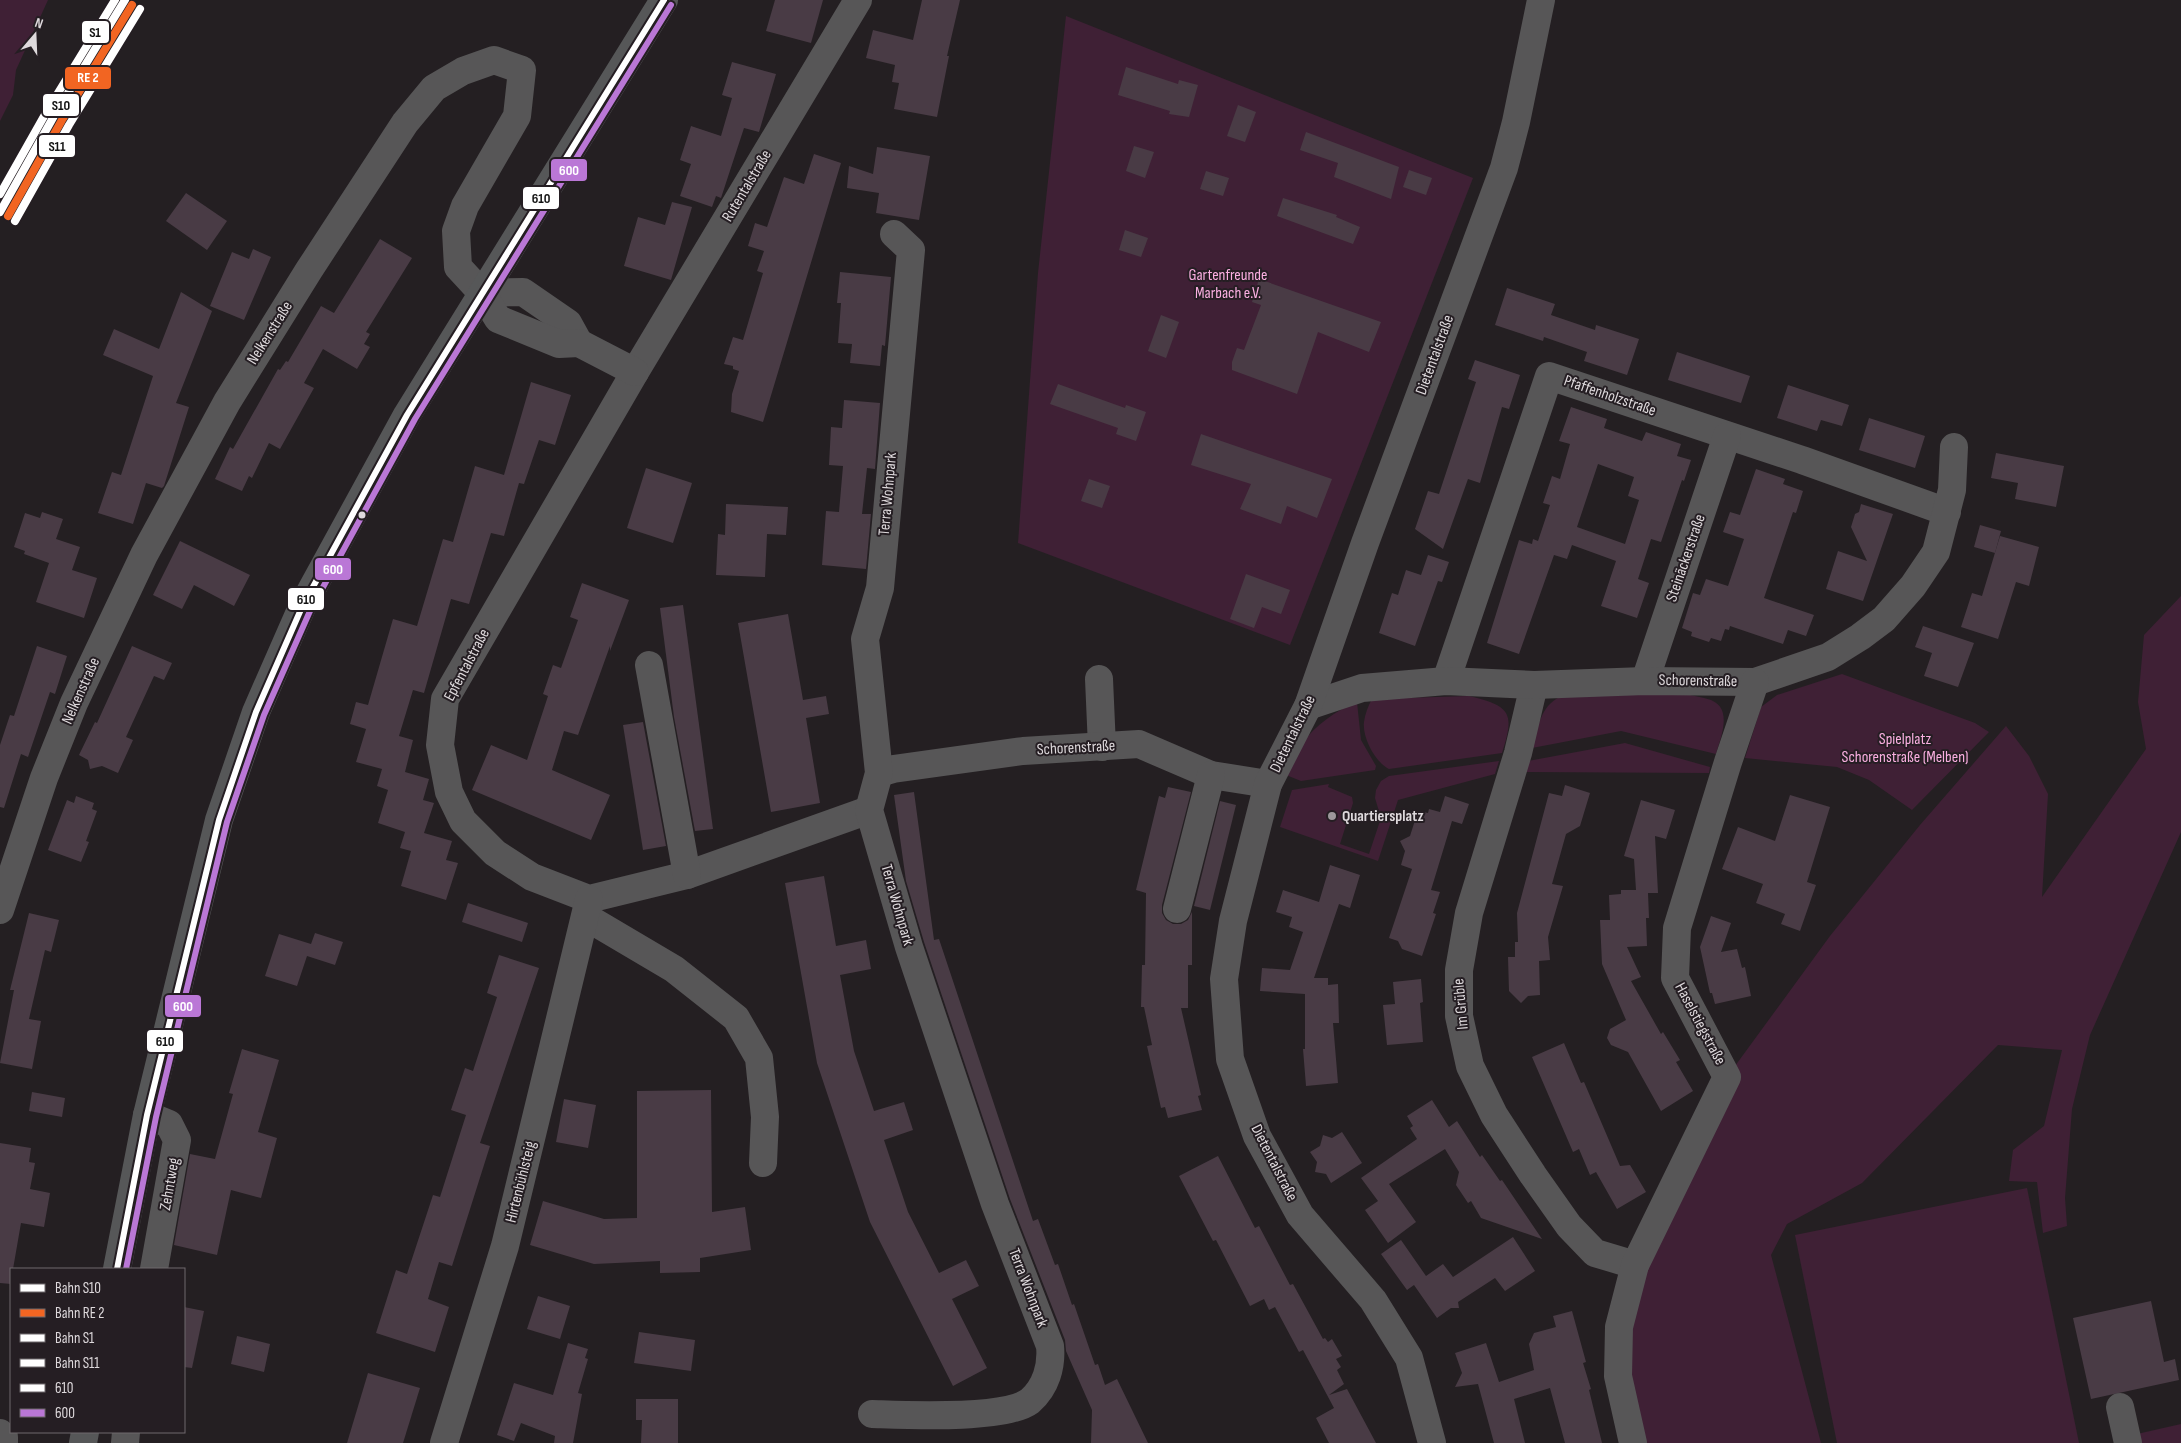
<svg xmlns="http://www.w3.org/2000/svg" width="2181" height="1443" font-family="'Sofia Sans Condensed',sans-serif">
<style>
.green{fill:#3f2035}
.building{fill:#493b45;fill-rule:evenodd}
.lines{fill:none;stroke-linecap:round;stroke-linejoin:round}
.minor{stroke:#575657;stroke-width:28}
.major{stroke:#565758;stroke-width:28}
.bus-1-casing{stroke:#251e23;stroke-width:10}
.bus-2-casing{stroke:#251e23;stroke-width:10}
.bus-1{stroke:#fff;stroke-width:6}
.bus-2{stroke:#ba77d6;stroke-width:6}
.rail-1-casing{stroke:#251e23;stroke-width:11}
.rail-2-casing{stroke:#251e23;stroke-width:11}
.rail-3-casing{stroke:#251e23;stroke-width:11}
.rail-4-casing{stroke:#251e23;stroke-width:11}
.rail-1{stroke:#fff;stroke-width:8}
.rail-2{stroke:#f26522;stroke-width:8}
.rail-3{stroke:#fff;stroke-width:8}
.rail-4{stroke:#fff;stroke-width:8}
.bus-dot{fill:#ded9dc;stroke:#251e23;stroke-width:2}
.poi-dot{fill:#9d989b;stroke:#251e23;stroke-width:2}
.labels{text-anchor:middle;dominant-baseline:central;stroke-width:4;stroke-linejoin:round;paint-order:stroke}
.street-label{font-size:16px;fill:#ded9dc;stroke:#251e23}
.park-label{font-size:16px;fill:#faafe1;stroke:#251e23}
.poi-label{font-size:16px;font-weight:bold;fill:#ded9dc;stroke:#251e23;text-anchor:start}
.line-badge{stroke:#251e23;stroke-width:2}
.badge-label{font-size:14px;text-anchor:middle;font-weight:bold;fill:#fff}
.pale-badge-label{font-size:14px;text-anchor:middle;font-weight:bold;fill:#111}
</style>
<rect width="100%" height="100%" fill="#241f22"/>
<g class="green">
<polygon points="0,0 48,0 16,70 13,95 0,121"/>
<polygon points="1066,16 1473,178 1290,645 1018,543 1038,273"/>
<polygon points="2181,596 2181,832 2090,1035 2072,1109 2065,1198 2067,1226 2043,1233 2037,1182 2009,1181 2013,1150 2044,1126 2062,1050 1998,1045 1862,1183 1787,1224 1771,1255 1821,1443 1633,1443 1619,1327 1727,1077 1830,936 1920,825 2006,726 2029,756 2048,794 2042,897 2146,749 2138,702 2144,635"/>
<polygon points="1842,674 1975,723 1989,732 1912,810 1869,780 1837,767 1745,758 1761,707 1777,695"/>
<path d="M1684 693C1692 696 1702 697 1711 700 1733 709 1721 737 1716 754L1621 731 1532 748C1538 729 1540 706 1560 697Z"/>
<path d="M1469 696C1511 706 1515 713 1502 753L1389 769C1375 762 1362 737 1364 722 1365 714 1368 706 1372 699Z"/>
<path d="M1357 702 1361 740 1376 766 1375 770 1301 781 1286 775C1291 765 1295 753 1302 744 1315 725 1337 710 1357 702Z"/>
<polygon points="1625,743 1710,767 1709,773 1525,772 1528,761"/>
<polygon points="1499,761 1495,774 1398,800 1378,861 1280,827 1292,790 1329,784 1328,787 1352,797 1353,803 1340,844 1369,854 1381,818 1375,798 1376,790 1381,781 1389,776"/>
<polygon points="2027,1188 2079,1443 1837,1443 1795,1235"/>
<polygon points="2181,1424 2181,1443 2139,1443 2137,1434"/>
</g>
<g class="building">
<polygon points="775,0 823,0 811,43 766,31"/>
<polygon points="922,0 960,0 947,56 949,56 937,117 894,109 899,83 892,82 895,65 866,58 873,30 913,40"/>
<polygon points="732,62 776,74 759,132 744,128 721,198 716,196 712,207 680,196 691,164 680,160 691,126 721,136 732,98 722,95"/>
<polygon points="1126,67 1178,84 1179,80 1198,85 1189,117 1169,114 1170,111 1118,95"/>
<polygon points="1238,105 1256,112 1245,142 1227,136"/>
<polygon points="1306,132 1399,167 1391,199 1334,177 1338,163 1300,150"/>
<polygon points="1134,146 1154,152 1145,178 1126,171"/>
<polygon points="877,147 930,156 919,220 876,213 879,193 847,188 849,166 873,174"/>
<polygon points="814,154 841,163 763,422 731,412 732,394 739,371 733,369 733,366 724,364 733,337 743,340 763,273 757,271 764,251 748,246 755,223 767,227 784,177 804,184"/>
<polygon points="1409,170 1432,178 1426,195 1403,187"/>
<polygon points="1206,171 1229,178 1223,196 1200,189"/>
<polygon points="186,193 227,221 207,250 166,221"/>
<polygon points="1283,198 1337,215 1336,217 1360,227 1353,244 1277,216"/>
<polygon points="672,202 692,207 671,280 624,266 638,217 665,225"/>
<polygon points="1125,230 1148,238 1141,257 1119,250"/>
<polygon points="380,239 412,258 366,332 370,334 364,344 370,347 357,369 323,349 304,383 314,388 280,449 269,443 252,478 249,476 242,491 215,479 230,447 233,449 278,369 280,370 286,361 288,362 321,306 334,313"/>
<polygon points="253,249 271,257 244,320 210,306 232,252 249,259"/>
<polygon points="840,272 891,277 885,346 882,345 880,366 850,363 852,344 838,343 841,303 837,303"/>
<polygon points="1259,279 1381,322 1369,352 1318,332 1297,394 1232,370 1232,362 1237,348 1244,350 1261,305 1252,302"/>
<polygon points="1507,288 1555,304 1551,315 1595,330 1596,325 1639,339 1627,375 1584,361 1587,352 1544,337 1543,341 1495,325"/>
<polygon points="181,292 212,311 176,403 189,407 164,486 162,488 146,483 133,524 98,513 112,472 121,475 153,376 103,355 114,329 159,349"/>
<polygon points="1161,315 1179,322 1166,358 1148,351"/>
<polygon points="1677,352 1750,376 1741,403 1668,380"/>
<polygon points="1475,360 1520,375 1509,409 1502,407 1480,483 1468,479 1443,549 1415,529 1428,491 1439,494 1476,382 1468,379"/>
<polygon points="531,382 571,395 555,445 539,440 524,484 519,483 504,536 491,533 469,604 451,599 424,693 413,690 399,736 413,740 405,772 429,779 423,800 434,803 424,833 452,841 446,860 458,863 446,900 401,886 411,851 400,848 405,832 378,823 388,790 377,786 382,769 356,762 366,729 350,724 356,702 368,705 393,619 417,626 443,539 453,542 475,466 504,475"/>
<polygon points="1058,384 1125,408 1126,405 1146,412 1136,441 1116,434 1118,428 1050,404"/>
<polygon points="1788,385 1849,405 1842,426 1821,420 1817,431 1777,418"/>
<polygon points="844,400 880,403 875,469 867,468 862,514 871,514 866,569 822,565 826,511 839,512 843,466 829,465 831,427 842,428"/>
<path d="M1571 407 1607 419 1604 428 1642 441 1646 432 1681 444 1677 456 1691 460 1684 481 1682 480 1661 542 1651 539 1638 579 1649 583 1637 618 1601 606 1616 561 1572 545 1567 559 1554 555 1519 654 1487 643 1519 540 1532 544 1533 539 1538 541 1550 505 1543 503 1552 476 1560 479 1570 444 1559 441ZM1598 464 1634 477 1628 496 1639 500 1625 544 1577 527Z"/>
<polygon points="1869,418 1925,436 1915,468 1859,450"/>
<polygon points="1201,434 1332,479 1317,518 1287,506 1281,524 1240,509 1251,484 1191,465"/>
<polygon points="1996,453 2064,466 2056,507 2015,499 2018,483 1991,478"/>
<polygon points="646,468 692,483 673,543 627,528"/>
<polygon points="1756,469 1785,479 1783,484 1803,491 1796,513 1793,512 1764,598 1814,615 1806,636 1788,630 1783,644 1730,626 1729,630 1725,629 1721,641 1711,638 1709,642 1691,636 1692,632 1682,628 1693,593 1700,595 1706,579 1728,586 1744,539 1723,532 1730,512 1740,515"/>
<polygon points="1089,479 1110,486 1102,508 1081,501"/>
<polygon points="726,504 788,507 786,535 767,534 765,577 716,575 718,534 725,535"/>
<polygon points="1861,504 1893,514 1863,601 1826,589 1838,551 1867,561 1851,527 1855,514 1859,512"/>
<polygon points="42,512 63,519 56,539 80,547 72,570 97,578 84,618 36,602 49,563 24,554 25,551 14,547 25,513 40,518"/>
<polygon points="1980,525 2001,531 1995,553 1974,547"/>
<polygon points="2000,536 2039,547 2029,586 2016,582 1998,639 1961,627 1972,593 1982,596"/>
<polygon points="180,541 250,575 234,606 194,585 182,609 153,595"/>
<polygon points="1428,555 1449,562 1442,582 1438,581 1415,646 1379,633 1392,593 1398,595 1406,570 1421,575"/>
<polygon points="1246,574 1290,590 1281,614 1262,607 1254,628 1230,619"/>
<polygon points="582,583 629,600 610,651 610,646 578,735 564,731 552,770 610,795 591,840 472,790 491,745 527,760 548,696 543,694 553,665 561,668 578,620 570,617"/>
<polygon points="683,605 713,829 695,831 674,717 660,608"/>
<polygon points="788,614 803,700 826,696 829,714 806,718 820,803 771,812 738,623"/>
<polygon points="1923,626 1974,643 1958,687 1924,676 1932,653 1915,647"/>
<polygon points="37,646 67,656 55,694 50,692 28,757 21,754 4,808 0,807 0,745 10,715 14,716"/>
<polygon points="132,646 172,663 164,680 154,676 126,737 133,740 118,773 102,766 90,769 88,760 79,755 95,722 97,723"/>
<polygon points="643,722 666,846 643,850 623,725"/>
<polygon points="1565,785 1590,793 1580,826 1566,834 1552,884 1563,886 1548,937 1550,960 1539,961 1540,995 1528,996 1521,1003 1509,991 1508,957 1515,957 1515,942 1518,942 1517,913 1549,793 1562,796"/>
<polygon points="1168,787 1191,792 1162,905 1162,913 1166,920 1173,924 1181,924 1188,920 1192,912 1192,965 1188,965 1188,1008 1181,1008 1201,1095 1198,1096 1202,1110 1168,1118 1165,1107 1161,1108 1147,1046 1152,1045 1144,1007 1141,1007 1142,965 1145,965 1146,893 1136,890 1159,796 1165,798"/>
<polygon points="914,792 934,940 939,939 1033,1221 1038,1219 1055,1265 1058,1264 1072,1305 1074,1304 1095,1365 1098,1364 1105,1385 1117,1379 1148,1443 1091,1443 1092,1410 1066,1351 1065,1340 1010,1199 924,942 906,881 894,795"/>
<polygon points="1790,795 1830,807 1807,882 1816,885 1800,931 1781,924 1785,914 1756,903 1763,884 1722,869 1738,827 1775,841"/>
<polygon points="76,796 94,803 92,809 97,811 86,841 89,842 81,862 48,850 67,800 74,803"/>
<polygon points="1445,796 1469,804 1462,824 1452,821 1431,890 1440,892 1433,913 1436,914 1422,956 1402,949 1398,941 1389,938 1412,869 1401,865 1405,851 1400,841 1410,836 1418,811 1428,813 1429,809 1440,812"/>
<polygon points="1641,800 1675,810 1666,839 1655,836 1658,893 1648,893 1649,918 1646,918 1647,946 1627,947 1641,977 1631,981 1661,1034 1663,1032 1680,1060 1676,1062 1693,1091 1661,1111 1628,1052 1611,1045 1607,1038 1610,1029 1626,1020 1602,964 1600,920 1610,920 1609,895 1621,894 1621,890 1636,890 1634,859 1624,856"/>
<polygon points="1220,801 1236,805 1210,910 1194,906"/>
<polygon points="1330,865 1360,875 1350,908 1339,904 1314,978 1328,978 1328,985 1338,984 1339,1023 1333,1023 1338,1083 1306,1086 1303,1049 1305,1049 1305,994 1260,991 1262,968 1290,970 1303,932 1289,927 1292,917 1276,912 1283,890 1319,902"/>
<polygon points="824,876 836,946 866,940 871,969 840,975 854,1051 874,1111 904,1102 913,1130 884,1140 908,1212 939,1273 966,1260 979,1286 952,1299 987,1368 953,1386 870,1222 817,1063 785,883"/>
<polygon points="468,903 528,923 522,942 462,922"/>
<polygon points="29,913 59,920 51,952 45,950 29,1019 41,1021 32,1069 0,1063 14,990 10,990"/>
<polygon points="1711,916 1731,923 1721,952 1737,949 1742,968 1745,967 1751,996 1715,1004 1712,993 1710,993 1700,947"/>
<polygon points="315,933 343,942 335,965 307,956 297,986 265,976 279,934 311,944"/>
<polygon points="499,955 539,968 480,1143 490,1146 452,1266 439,1262 428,1299 449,1307 435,1352 376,1333 396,1270 407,1274 433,1195 440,1197 466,1115 451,1110 465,1068 473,1071 497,997 487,993"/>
<polygon points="1421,979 1423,1002 1420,1003 1423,1042 1387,1045 1383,1005 1395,1004 1393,982"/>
<polygon points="1564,1043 1581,1083 1584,1082 1620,1166 1630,1165 1646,1192 1617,1209 1596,1172 1590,1175 1579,1149 1573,1152 1532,1057"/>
<polygon points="242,1049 279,1060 258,1132 277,1138 261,1198 231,1190 217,1255 174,1245 190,1154 215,1159 233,1094 229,1093"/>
<polygon points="711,1090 712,1212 745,1207 751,1250 700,1258 700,1272 660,1273 660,1261 594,1264 530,1245 543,1201 604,1219 637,1218 637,1091"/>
<polygon points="32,1092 65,1098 62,1117 29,1111"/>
<polygon points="564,1099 596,1105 588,1148 556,1142"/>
<polygon points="1432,1100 1449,1127 1457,1121 1480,1157 1482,1155 1500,1181 1502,1180 1542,1239 1481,1218 1471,1201 1468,1203 1456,1185 1459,1172 1445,1149 1389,1184 1416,1222 1388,1243 1365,1210 1378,1201 1361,1178 1417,1139 1410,1128 1413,1126 1407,1116"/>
<polygon points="1342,1132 1362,1163 1331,1183 1326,1174 1315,1172 1317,1162 1310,1152 1320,1146 1323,1135 1332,1138"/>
<polygon points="0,1143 31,1148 29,1162 35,1163 30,1189 50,1193 44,1227 21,1223 13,1269 11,1269 11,1284 0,1283"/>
<polygon points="1218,1156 1255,1228 1259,1226 1290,1285 1293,1284 1323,1339 1325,1338 1328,1342 1332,1339 1342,1356 1336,1359 1341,1367 1337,1370 1344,1384 1329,1395 1347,1389 1376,1443 1329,1443 1316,1418 1334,1408 1303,1350 1299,1352 1275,1307 1269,1310 1264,1299 1250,1306 1216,1240 1213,1241 1179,1176"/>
<polygon points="1513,1237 1535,1271 1505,1291 1495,1278 1458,1302 1459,1308 1451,1308 1437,1318 1414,1285 1407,1290 1381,1254 1401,1240 1426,1276 1443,1264 1453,1277"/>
<polygon points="538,1296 570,1306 560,1339 527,1329"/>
<polygon points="2151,1301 2164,1362 2175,1359 2179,1380 2091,1399 2073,1318"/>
<polygon points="184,1307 204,1311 192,1368 184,1367"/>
<polygon points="1572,1311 1586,1362 1583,1363 1591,1389 1589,1390 1602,1443 1565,1443 1550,1388 1514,1399 1525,1443 1494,1443 1478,1384 1455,1387 1462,1373 1455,1353 1486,1343 1499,1382 1534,1370 1529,1344 1534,1333 1556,1327 1553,1316"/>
<polygon points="639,1332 695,1340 691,1371 634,1363"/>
<polygon points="237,1336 270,1344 264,1372 231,1364"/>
<polygon points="568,1343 588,1349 585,1358 588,1359 578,1393 582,1394 573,1443 554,1443 555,1436 521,1423 514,1441 497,1435 514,1383 553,1395"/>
<polygon points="368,1373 420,1388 403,1443 347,1443"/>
<polygon points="636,1399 678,1399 678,1443 641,1443 642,1420 636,1420"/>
</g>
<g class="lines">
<g class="minor">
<polyline points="858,0 635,372 445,699 440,745 449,792 463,821 495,853 532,877 589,899 687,875 869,810"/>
<polyline points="482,293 523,292 568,323 579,343"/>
<polyline points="649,665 687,875"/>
<polyline points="1099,679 1102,747"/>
<polyline points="1446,681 1549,376 1802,460 1947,512"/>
<polyline points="1645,681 1727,436"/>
<polyline points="1534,685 1518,753 1469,913 1459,970 1459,1016 1470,1066 1494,1115 1533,1175 1569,1226 1595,1253 1635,1265"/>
<polyline points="1308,706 1362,688 1446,681 1534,685 1645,681 1755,682 1828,657 1860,637 1884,619 1913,586 1936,552 1952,490 1954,447"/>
<polyline points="879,773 893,769 1023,751 1139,744 1211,775 1268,784"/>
<polyline points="1177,909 1211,775"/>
<polyline points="0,910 44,778 74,703 144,555 227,402 309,270 405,123 434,88 463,71 494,60 522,70 517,116 465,206 456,231 458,267 482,293 498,319 559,344 579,343 635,372"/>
<polyline points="586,917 674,969 736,1018 759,1058 765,1117 763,1163"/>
<polyline points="147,1115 169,1124 177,1140 154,1269"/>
<polyline points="2120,1407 2128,1443"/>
<path d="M872 1414C906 1415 1005 1420 1030 1401 1046 1387 1052 1366 1050 1346L995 1204 909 947 869 810 879 773 865 639 880 588 911 250 894 234"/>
<polyline points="0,1433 4,1437 4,1443"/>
<polyline points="125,1443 126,1432"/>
<polyline points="444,1443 505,1246 589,899"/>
<polyline points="1432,1443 1409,1358 1373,1300 1300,1215 1257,1136 1230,1059 1224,979 1233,921 1268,784 1308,706 1365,543 1504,168 1516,122 1541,0"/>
<polyline points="1633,1443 1618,1376 1619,1327 1635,1265 1727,1077 1675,978 1677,928 1728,762 1755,682"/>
</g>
<g class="major">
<polyline points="117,1269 147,1115 219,820 256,712 302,607 407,415 664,0"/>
<polyline points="83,1443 85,1432"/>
</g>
<defs>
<polyline id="bus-1" points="117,1269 147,1115 219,820 256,712 302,607 407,415 664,0"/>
<polyline id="bus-2" points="126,1269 156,1117 227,822 264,715 310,611 415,419 671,5"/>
</defs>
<use href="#bus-1" class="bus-1-casing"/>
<use href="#bus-2" class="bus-2-casing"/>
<use href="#bus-1" class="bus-1"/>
<use href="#bus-2" class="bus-2"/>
<defs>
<polyline id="rail-1" points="0,212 54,116 125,0"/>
<polyline id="rail-2" points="8,216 62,120 132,5"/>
<polyline id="rail-3" points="0,194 47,111 115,0"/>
<polyline id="rail-4" points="15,221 69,125 140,9"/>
</defs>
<use href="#rail-1" class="rail-1-casing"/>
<use href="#rail-2" class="rail-2-casing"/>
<use href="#rail-3" class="rail-3-casing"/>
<use href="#rail-4" class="rail-4-casing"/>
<use href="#rail-1" class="rail-1"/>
<use href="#rail-2" class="rail-2"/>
<use href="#rail-3" class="rail-3"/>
<use href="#rail-4" class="rail-4"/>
</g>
<circle class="bus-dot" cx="362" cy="515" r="4.5"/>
<circle class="poi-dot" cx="1332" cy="816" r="5"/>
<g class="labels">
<g class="street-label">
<text transform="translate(747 186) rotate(-59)">Rutentalstraße</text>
<text transform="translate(270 333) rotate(-58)">Nelkenstraße</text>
<text transform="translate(1435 355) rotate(-70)">Dietentalstraße</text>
<text transform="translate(1610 396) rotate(19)">Pfaffenholzstraße</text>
<text transform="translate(888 494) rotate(-85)">Terra Wohnpark</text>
<text transform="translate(1686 558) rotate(-71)">Steinäckerstraße</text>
<text transform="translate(467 665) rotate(-62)">Epfentalstraße</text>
<text transform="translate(1698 681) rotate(1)">Schorenstraße</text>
<text transform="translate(81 691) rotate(-66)">Nelkenstraße</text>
<text transform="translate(1293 734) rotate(-64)">Dietentalstraße</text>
<text transform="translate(1076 748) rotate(-3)">Schorenstraße</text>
<text transform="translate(897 905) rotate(74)">Terra Wohnpark</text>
<text transform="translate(1461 1004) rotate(-95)">Im Grüble</text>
<text transform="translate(1700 1024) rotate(62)">Haselstiegstraße</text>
<text transform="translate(1274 1163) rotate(63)">Dietentalstraße</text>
<text transform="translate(521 1182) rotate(-76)">Hirtenbühlsteig</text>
<text transform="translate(170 1184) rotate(-80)">Zehntweg</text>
<text transform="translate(1028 1288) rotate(69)">Terra Wohnpark</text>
</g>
<g class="park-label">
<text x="1228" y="275">Gartenfreunde<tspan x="1228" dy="18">Marbach e.V.</tspan></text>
<text x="1905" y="739">Spielplatz<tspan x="1905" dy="18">Schorenstraße (Melben)</tspan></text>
</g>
<g class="poi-label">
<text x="1342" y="816">Quartiersplatz</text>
</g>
</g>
<g class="line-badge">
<rect x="81" y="20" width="29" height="24" rx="5" fill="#fff"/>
<rect x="64" y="66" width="48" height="24" rx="5" fill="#f26522"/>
<rect x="42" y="93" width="38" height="24" rx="5" fill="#fff"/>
<rect x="38" y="134" width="38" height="24" rx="5" fill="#fff"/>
<rect x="550" y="158" width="38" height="24" rx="5" fill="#ba77d6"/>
<rect x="522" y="186" width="38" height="24" rx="5" fill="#fff"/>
<rect x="314" y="557" width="38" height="24" rx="5" fill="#ba77d6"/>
<rect x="287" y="587" width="38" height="24" rx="5" fill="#fff"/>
<rect x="164" y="994" width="38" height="24" rx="5" fill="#ba77d6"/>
<rect x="146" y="1029" width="38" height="24" rx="5" fill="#fff"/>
</g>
<g class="badge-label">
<text x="88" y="82">RE 2</text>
<text x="569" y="175">600</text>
<text x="333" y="574">600</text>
<text x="183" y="1011">600</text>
</g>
<g class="pale-badge-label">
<text x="95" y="37">S1</text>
<text x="61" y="110">S10</text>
<text x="57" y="151">S11</text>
<text x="541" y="203">610</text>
<text x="306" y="604">610</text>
<text x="165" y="1046">610</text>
</g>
<rect x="10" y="1268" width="175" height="165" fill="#251e23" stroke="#6f696d"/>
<rect x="20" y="1284" width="25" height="8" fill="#ffffff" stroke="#6f696d"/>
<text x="55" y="1293" font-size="15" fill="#ded9dc">Bahn S10</text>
<rect x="20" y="1309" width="25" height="8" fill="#f26522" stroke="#6f696d"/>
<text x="55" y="1318" font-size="15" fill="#ded9dc">Bahn RE 2</text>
<rect x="20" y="1334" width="25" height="8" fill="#ffffff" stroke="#6f696d"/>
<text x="55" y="1343" font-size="15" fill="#ded9dc">Bahn S1</text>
<rect x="20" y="1359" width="25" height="8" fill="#ffffff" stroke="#6f696d"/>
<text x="55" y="1368" font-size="15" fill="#ded9dc">Bahn S11</text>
<rect x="20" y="1384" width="25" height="8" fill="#ffffff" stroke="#6f696d"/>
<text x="55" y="1393" font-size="15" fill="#ded9dc">610</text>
<rect x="20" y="1409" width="25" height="8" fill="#ba77d6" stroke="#6f696d"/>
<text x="55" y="1418" font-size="15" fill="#ded9dc">600</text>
<g transform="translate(35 35) rotate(19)" stroke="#251e23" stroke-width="4" paint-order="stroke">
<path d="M0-4L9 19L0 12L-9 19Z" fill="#ded9dc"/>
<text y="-8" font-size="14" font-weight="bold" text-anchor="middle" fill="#ded9dc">N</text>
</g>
</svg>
